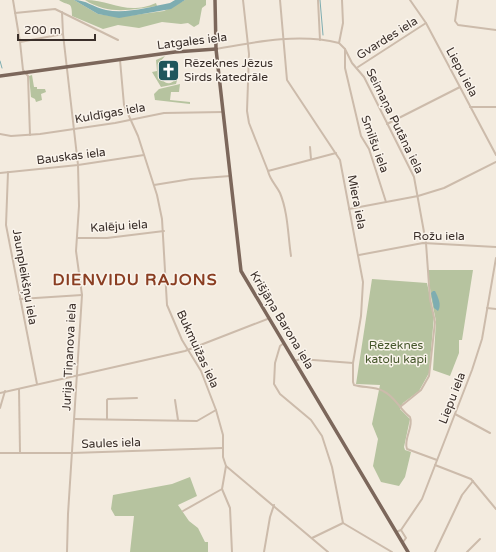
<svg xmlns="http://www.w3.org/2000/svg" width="496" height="552" font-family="'Varela Round',sans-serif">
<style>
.green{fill:#b6c39f}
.water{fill:#7eadb1}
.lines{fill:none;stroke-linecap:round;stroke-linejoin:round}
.stream{stroke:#7eadb1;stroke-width:1}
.minor{stroke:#ccbbab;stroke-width:2}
.primary{stroke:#7c675b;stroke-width:3.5}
.labels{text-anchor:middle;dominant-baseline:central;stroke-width:3;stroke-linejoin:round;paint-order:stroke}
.street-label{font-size:12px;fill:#3a2f2a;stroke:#faf4ec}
.poi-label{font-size:12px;fill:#3a2f2a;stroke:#faf4ec;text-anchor:start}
.park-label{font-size:12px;fill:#47582d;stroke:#faf4ec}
.district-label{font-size:16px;font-weight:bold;letter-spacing:1px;fill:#8a3e22;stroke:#faf4ec}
</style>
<rect width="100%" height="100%" fill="#f3ebdf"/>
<g class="green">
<path d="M59 0H74L98 14 119 17 164 11 185 0H206V5L202 8 199 24 194 27 188 23 181 24 162 22 139 28 118 25 103 29 72 16C72 0 69 7 59 0Z"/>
<path d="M85 0C112 0 126 16 156 3L157 6C131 10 108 15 85 0Z"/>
<path d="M165 56 159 63C158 77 166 93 178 76L177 61 179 73 176 84 161 87 152 72 157 71 156 60Z"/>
<polygon points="32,75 34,87 37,87 37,89 45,89 46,92 41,94 42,100 36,102 35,99 31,97 29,76"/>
<polygon points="180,84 179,92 171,92 170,100 190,102 190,104 155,100 154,94 159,89"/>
<polygon points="428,270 473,270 462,340 459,340 459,353 450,376 433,370 436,321 431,297"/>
<polygon points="372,279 427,283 434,316 429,373 419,391 403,403 400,409 410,419 404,447 405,450 411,452 405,477 399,486 381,482 373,466 378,439 372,424 380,385 356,384"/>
<polygon points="190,477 197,496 178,505 189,521 198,528 205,542 208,542 208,552 130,552 134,516 115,516 111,509 113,495 172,484"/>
</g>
<g class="water">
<path d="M74 0C86 0 93 7 106 10 126 14 150 7 170 3L175 0H185L171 9 119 18 98 14Z"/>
<path d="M433 291H435C438 297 442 305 438 311L434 308 431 293Z"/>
</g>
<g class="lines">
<g class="stream">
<polyline points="320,0 323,35"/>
<polyline points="0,61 2,68"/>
</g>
<g class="minor">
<polyline points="13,0 20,42 23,70 28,76 30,135"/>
<polyline points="243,0 249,54 247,111 249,123 268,171 336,153"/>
<polyline points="280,0 287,80 340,160 363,282 361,316 353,363 300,359 295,361"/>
<polyline points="318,0 320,40"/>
<polyline points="342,0 343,23 339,43 345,49 345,68 361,136 369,149 386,202"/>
<polyline points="410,0 426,23 496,155"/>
<polyline points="458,0 455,21 458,25 496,30"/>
<polyline points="62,12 63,34 78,165 79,206 76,251 82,295 68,514 67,552"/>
<polyline points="15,13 55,9 118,40"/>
<polyline points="20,42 63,34"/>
<path d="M216 49C255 42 299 33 339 43"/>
<polyline points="345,49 352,63 364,77 414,177 426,243 430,299 435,322 429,376 421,390 400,407"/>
<polyline points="120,60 124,105 138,136 157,195 162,219 167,305 182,340 201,371 216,410 223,435 223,457 226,466 328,552"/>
<polyline points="358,67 426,23"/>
<polyline points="470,107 496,107"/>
<polyline points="387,124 460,87"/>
<polyline points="0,134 11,136 40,134 115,123 164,113 223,112"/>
<polyline points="310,147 311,159"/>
<path d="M268 171C270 180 276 185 280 193 288 212 288 236 291 256"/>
<polyline points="8,172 6,225 37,384"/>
<polyline points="0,173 78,165 144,155"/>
<polyline points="154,185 191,179 230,176"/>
<polyline points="349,209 418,196 444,188 496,162"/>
<polyline points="77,238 107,238 164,231"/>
<polyline points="359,255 423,243 496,247"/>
<polyline points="20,299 82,295"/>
<polyline points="487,308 496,309"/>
<polyline points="284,343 280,346 275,363 274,384 280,394 311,420 322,436 332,467 343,523 392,552"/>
<path d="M353 363V382L354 385C364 388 374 386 383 391 395 396 400 410 410 417 414 427 403 439 407 449L437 460"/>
<polyline points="19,389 20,453"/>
<polyline points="0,393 185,351 270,318"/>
<polyline points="175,400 178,420"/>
<polyline points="0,408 5,391"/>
<polyline points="455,414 490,433"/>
<polyline points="75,419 197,421 216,410"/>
<polyline points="107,419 107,400 108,399 137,398"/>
<polyline points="0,453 72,453 223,448"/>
<polyline points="435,465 471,479 496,509"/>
<polyline points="226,466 222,489 230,508 232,552"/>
<polyline points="183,511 222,489"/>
<polyline points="401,530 406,538 403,542"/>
<polyline points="396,532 401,530 422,499 472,370 482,339 496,258"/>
<polyline points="312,538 343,523"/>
<polyline points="264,552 270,517 274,505"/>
<polyline points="435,552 462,495 473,481"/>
<polyline points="467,552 480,539"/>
</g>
<g class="primary">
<polyline points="215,0 216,49 241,271 408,552"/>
<polyline points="0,76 175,52 216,49"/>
</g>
</g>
<defs>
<symbol id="church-square" viewBox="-11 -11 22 22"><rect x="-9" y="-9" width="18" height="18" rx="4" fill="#1f565c" stroke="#faf4ec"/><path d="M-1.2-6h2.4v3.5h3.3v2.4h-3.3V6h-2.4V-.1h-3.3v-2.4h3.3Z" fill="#fff"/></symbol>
</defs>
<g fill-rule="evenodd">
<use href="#church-square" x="156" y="58" width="25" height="25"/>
</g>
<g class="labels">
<g class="street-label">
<text transform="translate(387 38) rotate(-32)">Gvardes iela</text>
<text transform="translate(192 41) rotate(-7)">Latgales iela</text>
<text transform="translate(462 72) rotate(62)">Liepu iela</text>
<text transform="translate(110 113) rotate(-10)">Kuldīgas iela</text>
<text transform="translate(395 121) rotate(64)">Seimaņa Putāna iela</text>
<text transform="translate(375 144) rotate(70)">Smilšu iela</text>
<text transform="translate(71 156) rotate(-7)">Bauskas iela</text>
<text transform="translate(357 202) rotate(79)">Miera iela</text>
<text transform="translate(119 226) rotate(-4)">Kalēju iela</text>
<text x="439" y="236">Rožu iela</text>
<text transform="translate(25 277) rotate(80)">Jaunpleikšņu iela</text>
<text transform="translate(282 320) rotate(59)">Krišjāņa Barona iela</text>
<text transform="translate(198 349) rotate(65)">Bukmuižas iela</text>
<text transform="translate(69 357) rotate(-87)">Jurija Tiņanova iela</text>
<text transform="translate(452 398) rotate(-69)">Liepu iela</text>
<text transform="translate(111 443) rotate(-2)">Saules iela</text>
</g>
<g class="poi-label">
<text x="184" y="63">Rēzeknes Jēzus<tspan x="184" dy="14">Sirds katedrāle</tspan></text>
</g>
<g class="park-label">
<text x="396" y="345">Rēzeknes<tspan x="396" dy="14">katoļu kapi</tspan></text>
</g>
<g class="district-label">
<text x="135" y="280">DIENVIDU RAJONS</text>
</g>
</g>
<path d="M18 34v6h77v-6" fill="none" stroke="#3a2f2a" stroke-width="2"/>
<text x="24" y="34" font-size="12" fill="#3a2f2a" stroke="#faf4ec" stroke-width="3" paint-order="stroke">200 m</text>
</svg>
